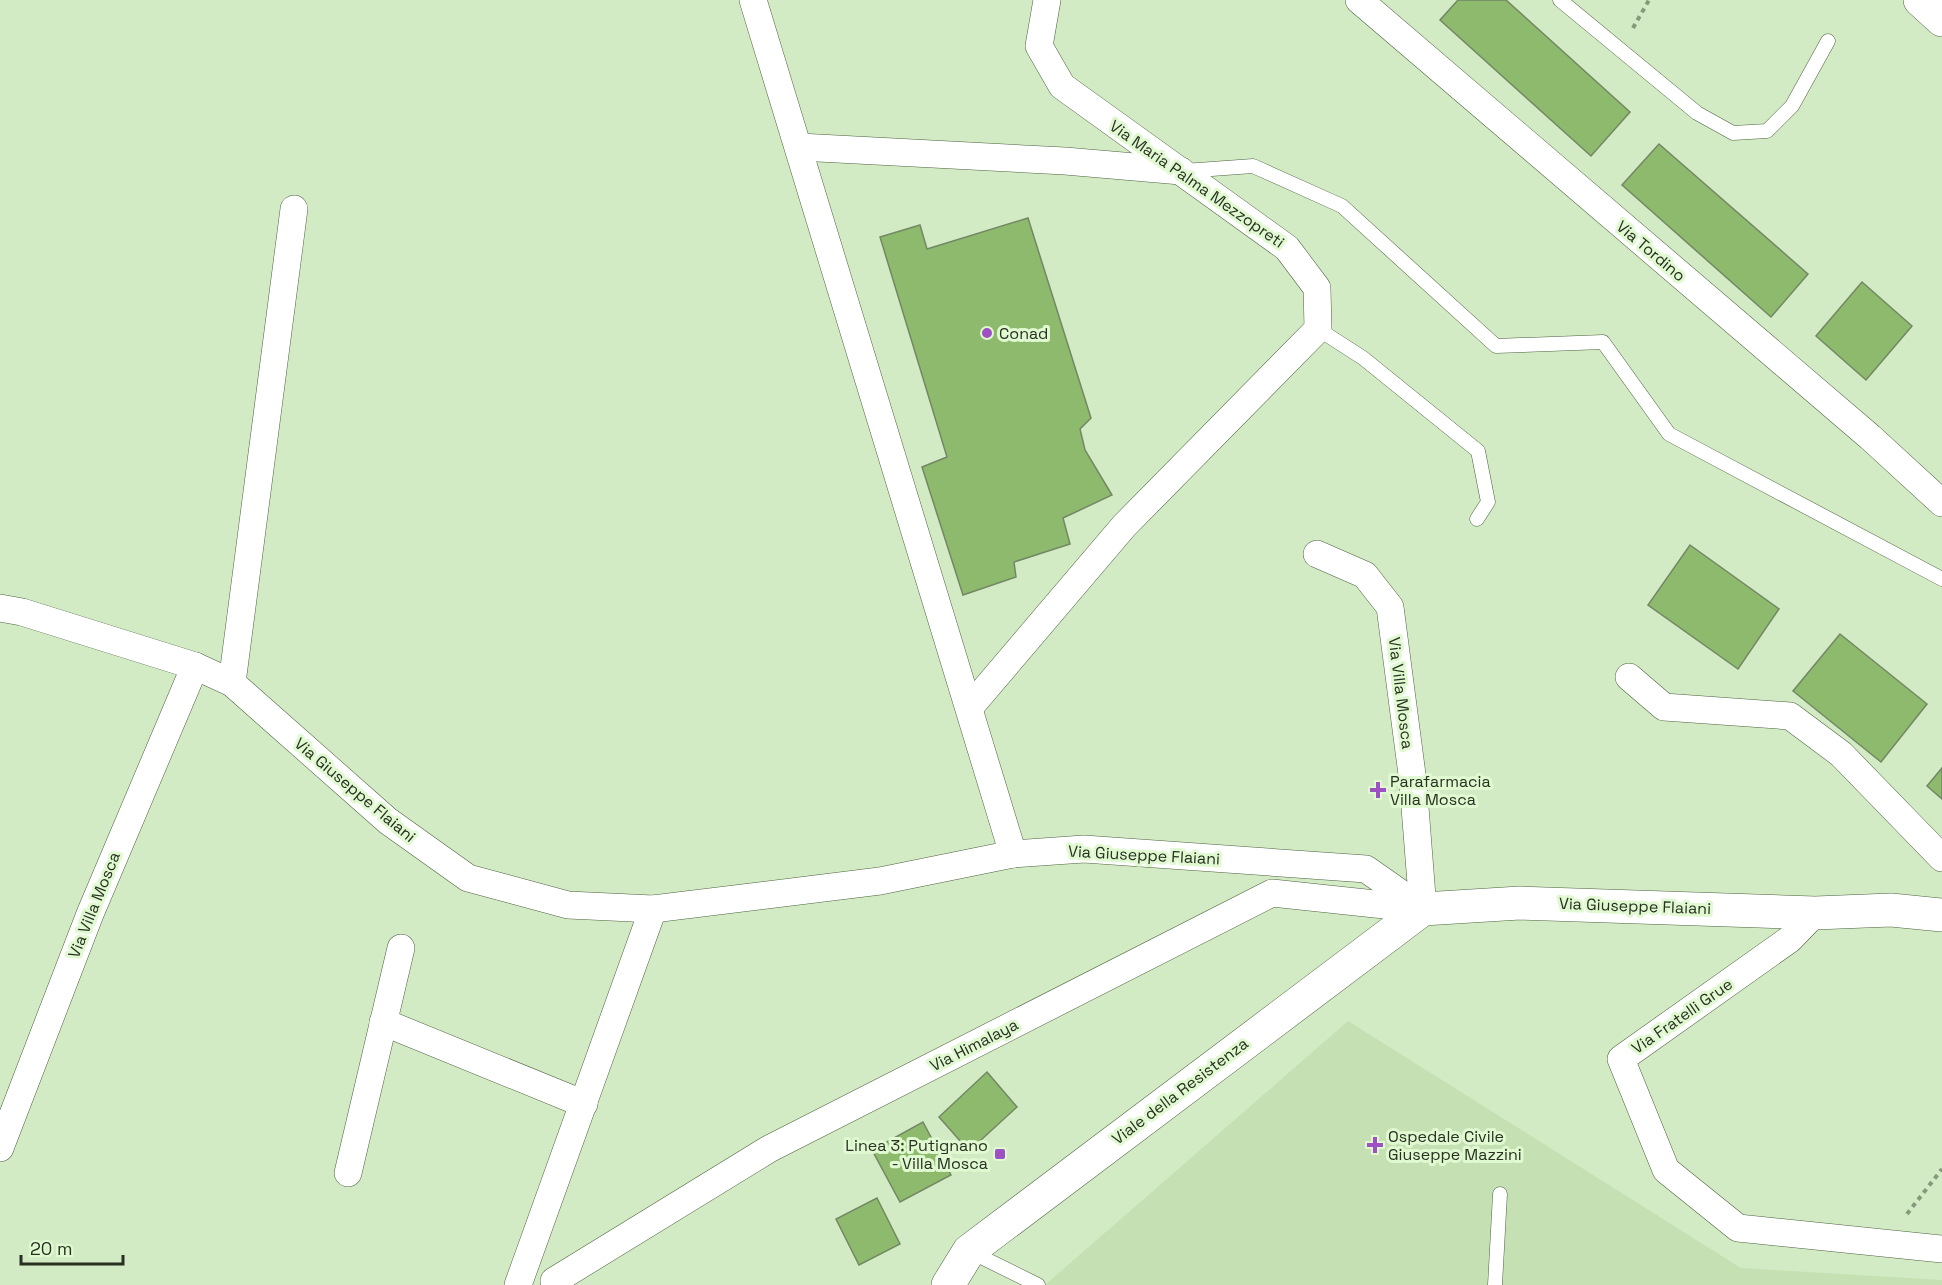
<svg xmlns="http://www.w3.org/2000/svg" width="1942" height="1285" font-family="'Space Grotesk',sans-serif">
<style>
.built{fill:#c5e1b3}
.building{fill:#8dba6d;stroke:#728864;stroke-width:1.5}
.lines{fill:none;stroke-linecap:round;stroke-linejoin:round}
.service-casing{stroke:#4d6240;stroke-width:15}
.minor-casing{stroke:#4d6240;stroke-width:28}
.tertiary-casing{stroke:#4d6240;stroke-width:34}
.primary-casing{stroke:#4d6240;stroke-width:34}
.path{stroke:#87997c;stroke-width:4;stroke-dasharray:4.5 4.5;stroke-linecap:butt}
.service{stroke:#fff;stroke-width:14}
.minor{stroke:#fff;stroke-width:27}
.tertiary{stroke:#fff;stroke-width:33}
.primary{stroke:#fff;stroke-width:33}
.poi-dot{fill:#9e51c3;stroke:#e0f9d1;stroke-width:2}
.labels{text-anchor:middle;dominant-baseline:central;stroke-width:6;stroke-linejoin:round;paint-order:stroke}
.street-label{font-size:16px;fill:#273021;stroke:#e0f9d1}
.poi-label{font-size:16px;fill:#273021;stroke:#e0f9d1;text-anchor:start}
</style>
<rect width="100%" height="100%" fill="#d3ebc4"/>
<polygon class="built" points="1348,1021 1741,1268 1942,1280 1942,1285 1045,1285"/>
<g class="building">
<polygon points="1458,0 1506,0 1630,112 1591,156 1440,20"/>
<polygon points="1659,144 1808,274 1771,317 1622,185"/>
<polygon points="1028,218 1091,418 1080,429 1085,450 1112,495 1063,518 1070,544 1014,562 1016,577 963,595 922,467 947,457 880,237 920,225 927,249"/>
<polygon points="1862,282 1912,326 1866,380 1816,336"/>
<polygon points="1690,545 1779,609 1738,669 1648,605"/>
<polygon points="1840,634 1927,704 1881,762 1793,691"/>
<polygon points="1942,768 1942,799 1927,786"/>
<polygon points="987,1072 1017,1107 969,1151 939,1117"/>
<polygon points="923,1122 951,1175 900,1202 872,1150"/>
<polygon points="877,1198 900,1244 859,1265 836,1219"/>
</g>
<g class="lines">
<defs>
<g id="service">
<polyline points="1560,0 1697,113 1733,133 1767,131 1792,106 1828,41"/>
<polyline points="1184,171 1253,166 1342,206 1496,346 1603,342 1669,434 1942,579"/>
<polyline points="1318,329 1363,358 1478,451 1488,502 1477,519"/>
<polyline points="969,1251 1038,1285"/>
<polyline points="1495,1285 1500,1194"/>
</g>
<g id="minor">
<polyline points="753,0 1013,854"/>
<polyline points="1359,0 1870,437 1942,503"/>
<polyline points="799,147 1065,161 1181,171"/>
<polyline points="1317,554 1365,575 1390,607 1413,782 1423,909"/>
<polyline points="0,608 22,612 195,666 232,683 388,821 468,878 568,905 653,909 880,881 1013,854 1084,849 1366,869 1423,909"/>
<polyline points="1629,677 1664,707 1790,716 1841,754 1942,858"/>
<polyline points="232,683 294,209"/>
<polyline points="970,707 1124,526 1318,329 1317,288 1287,248 1062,86 1039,46 1047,0"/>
<polyline points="1815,913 1790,939 1621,1059 1666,1170 1738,1228 1942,1249"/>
<polyline points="383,1022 584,1104"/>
<polyline points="0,1148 90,914 195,666"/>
<polyline points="348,1173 401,948"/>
<polyline points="518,1285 653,909"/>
<polyline points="555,1285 554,1281 769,1149 1272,893 1422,909"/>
</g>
<polyline id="tertiary" points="948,1285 969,1251 1423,909 1520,903 1815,913 1891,910 1942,915"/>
<polyline id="primary" points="1920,0 1942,20"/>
</defs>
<use href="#service" class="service-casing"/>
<use href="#minor" class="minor-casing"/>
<use href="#tertiary" class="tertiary-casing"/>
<use href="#primary" class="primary-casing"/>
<g class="path">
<polyline points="1633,28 1649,0"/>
<polyline points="1907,1214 1942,1169"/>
</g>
<use href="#service" class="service"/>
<use href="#minor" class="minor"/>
<use href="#tertiary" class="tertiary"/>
<use href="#primary" class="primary"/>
</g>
<g class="poi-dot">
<circle cx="987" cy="333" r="6"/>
<path d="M1375 781h6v6h6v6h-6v6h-6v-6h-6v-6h6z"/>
<path d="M1372 1136h6v6h6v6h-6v6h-6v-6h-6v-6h6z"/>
<rect x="994" y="1148" width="12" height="12" rx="3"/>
</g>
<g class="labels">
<g class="street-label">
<text transform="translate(1197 184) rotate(35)">Via Maria Palma Mezzopreti</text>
<text transform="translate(1651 251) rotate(40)">Via Tordino</text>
<text transform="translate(1401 693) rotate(83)">Via Villa Mosca</text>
<text transform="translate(355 790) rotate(40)">Via Giuseppe Flaiani</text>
<text transform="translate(1144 855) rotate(3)">Via Giuseppe Flaiani</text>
<text transform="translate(94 905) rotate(-68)">Via Villa Mosca</text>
<text transform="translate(1635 906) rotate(2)">Via Giuseppe Flaiani</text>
<text transform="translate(1682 1016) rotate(-35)">Via Fratelli Grue</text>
<text transform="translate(974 1045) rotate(-27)">Via Himalaya</text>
<text transform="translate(1180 1091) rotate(-37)">Viale della Resistenza</text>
</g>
<g class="poi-label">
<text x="999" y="333">Conad</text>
<text x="1390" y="781">Parafarmacia<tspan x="1390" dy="18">Villa Mosca</tspan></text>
<text x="1388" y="1136">Ospedale Civile<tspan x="1388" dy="18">Giuseppe Mazzini</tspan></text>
<text x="988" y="1145" text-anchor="end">Linea 3: Putignano<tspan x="988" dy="18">- Villa Mosca</tspan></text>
</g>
</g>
<path d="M21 1255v9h102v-9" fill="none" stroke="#273021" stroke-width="3"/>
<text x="30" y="1255" font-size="18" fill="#273021" stroke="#e0f9d1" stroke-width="4.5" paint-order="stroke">20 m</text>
</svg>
